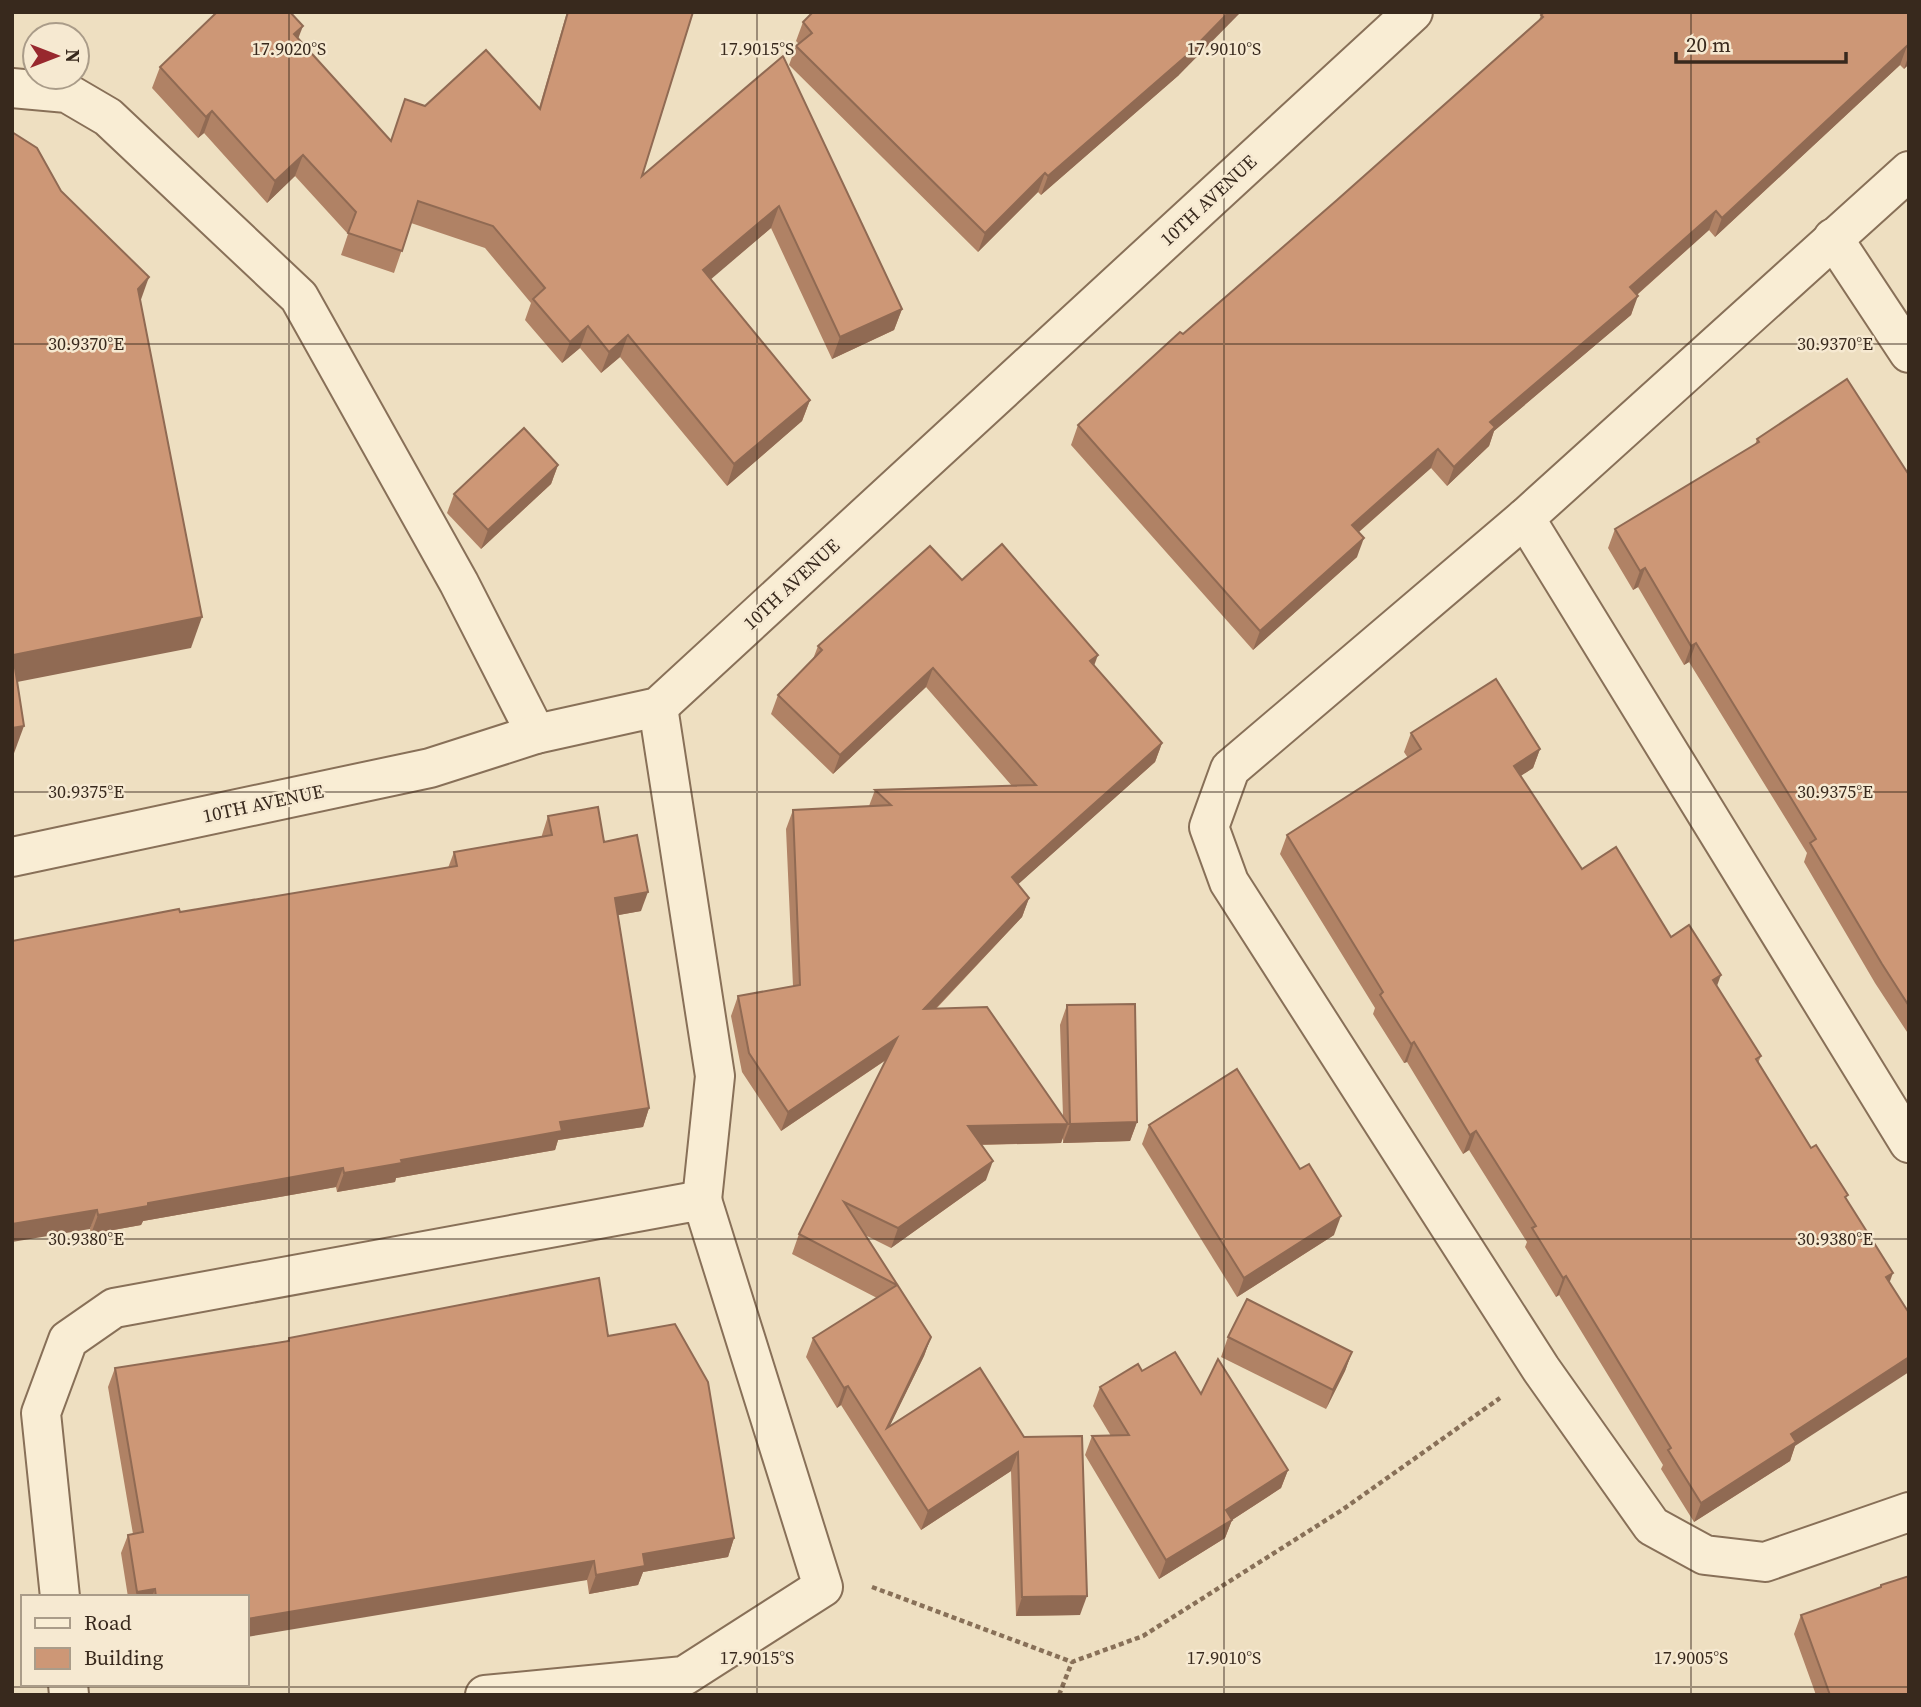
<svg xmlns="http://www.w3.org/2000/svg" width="1921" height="1707" font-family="'Source Serif 4',serif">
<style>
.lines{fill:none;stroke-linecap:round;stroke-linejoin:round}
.minor-casing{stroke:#887058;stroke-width:42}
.path{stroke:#887058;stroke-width:4.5;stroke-dasharray:5 3.5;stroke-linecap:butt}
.minor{stroke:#f9edd4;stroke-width:38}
.wall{fill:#b08265}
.shaded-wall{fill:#906a53}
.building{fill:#cd9776;stroke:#906a53;stroke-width:2}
.ticks{fill:none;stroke:#38291d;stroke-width:2;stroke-opacity:0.45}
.labels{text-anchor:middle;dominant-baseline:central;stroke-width:5;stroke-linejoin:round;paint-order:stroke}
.street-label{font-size:19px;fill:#38291d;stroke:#f6e9d1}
.ticks-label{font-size:18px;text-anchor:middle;fill:#38291d;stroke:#f6e9d1;stroke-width:5;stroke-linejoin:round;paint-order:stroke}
</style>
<rect width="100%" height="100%" fill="#eedfc1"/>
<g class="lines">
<defs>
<g id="minor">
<polyline points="12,88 67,93 108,117 299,297 459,583 536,734"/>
<polyline points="1909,171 1525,518 1230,769 1209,827 1229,882 1541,1369 1652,1526 1705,1555 1765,1562 1909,1512"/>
<polyline points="1833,238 1909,353"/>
<polyline points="1525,518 1909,1143"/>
<polyline points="658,707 715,1076 702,1200"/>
<polyline points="12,857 430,768 536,734 658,707 1413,12"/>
<polyline points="60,1597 41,1413 68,1340 114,1308 702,1200 823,1587 684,1676 485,1695"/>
<polyline points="68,1684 69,1695"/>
</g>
</defs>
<use href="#minor" class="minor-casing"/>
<g class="path">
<polyline points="872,1587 1072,1662 1143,1636 1342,1510 1500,1398"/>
<polyline points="1059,1695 1072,1662"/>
</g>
<use href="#minor" class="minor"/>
</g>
<g class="wall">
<polygon points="567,12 693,12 642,176 783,56 902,309 894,330 832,359 771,228 710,279 810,400 802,421 727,486 620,357 601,373 580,348 562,363 525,320 531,303 485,248 411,223 394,273 341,255 348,234 295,176 267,203 204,133 198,138 152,88 160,67 298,38 391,141 425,106 539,108"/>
<polygon points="1909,12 1909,64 1904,69 1900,65 1715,237 1709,230 1637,295 1631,315 1494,431 1489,446 1447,486 1431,468 1359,532 1357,557 1253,650 1071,445 1078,425 1337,200 1539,20 1541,15"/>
<polygon points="803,22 1179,75 1041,195 1038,192 978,252 789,65 796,46 799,44 796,41"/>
<polygon points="1757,439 1909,475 1909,1035 1875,983 1804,862 1807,853 1689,662 1684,665 1638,587 1633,590 1608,548 1615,529 1755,445"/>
<polygon points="558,465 551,484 481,549 447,513 454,494"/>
<polygon points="962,580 1094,666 1162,743 1155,762 1018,884 1029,898 1022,917 936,1009 1063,1116 1060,1025 1067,1005 1137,1122 1130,1141 1063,1143 1063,1137 1061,1143 981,1145 986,1180 891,1248 865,1235 931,1337 924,1356 890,1425 1024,1437 1080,1615 1016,1616 1011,1471 921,1530 841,1405 837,1408 806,1357 813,1338 877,1298 792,1254 799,1234 886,1060 781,1131 742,1072 731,1016 738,996 793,986 786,829 793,810 869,806 875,790 1012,786 926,687 833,774 771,714 778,695 813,659 818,646"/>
<polygon points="1411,733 1540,749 1533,768 1520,776 1582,869 1671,937 1717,986 1761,1056 1758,1063 1811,1148 1847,1199 1795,1446 1790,1461 1694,1522 1661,1469 1663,1465 1559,1295 1556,1297 1525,1247 1527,1242 1469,1150 1463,1154 1407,1062 1404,1063 1373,1014 1375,1008 1280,854 1287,835 1408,758 1404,752"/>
<polygon points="548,816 604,842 641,911 618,915 649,1108 643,1127 558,1140 555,1150 396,1178 395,1182 337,1192 336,1187 143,1221 141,1225 91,1234 90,1229 180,912 448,868 454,852 542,837 542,835"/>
<polygon points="1149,1125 1334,1235 1237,1297 1142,1144"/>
<polygon points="608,1336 734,1538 728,1557 643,1572 638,1585 589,1594 587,1580 247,1597 128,1597 121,1553 128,1535 133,1534 108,1387 115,1368 287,1341 289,1338"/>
<polygon points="1228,1337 1352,1352 1345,1371 1326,1409 1221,1357"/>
<polygon points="1142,1371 1201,1394 1288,1470 1281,1488 1232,1520 1225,1538 1159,1579 1085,1455 1092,1436 1111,1436 1093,1406 1100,1387"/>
<polygon points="1881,1585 1909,1695 1816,1695 1794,1634 1801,1615 1880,1588"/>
</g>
<g class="shaded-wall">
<polygon points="1229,12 1241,12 1179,75 1041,195 1048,176"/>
<polygon points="303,26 295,47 294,34"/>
<polygon points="1907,46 1900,65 1715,237 1722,218"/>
<polygon points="1909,54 1909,64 1904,69"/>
<polygon points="212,111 204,133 198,138 206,117"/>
<polygon points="303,155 295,176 267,203 275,181"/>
<polygon points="1045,173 1038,192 978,252 985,233"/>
<polygon points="779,206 771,228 696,292 703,270"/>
<polygon points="1716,211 1709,230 1623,307 1630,287"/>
<polygon points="149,277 138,308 138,289"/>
<polygon points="1638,296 1631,315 1494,431 1489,446 1447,486 1454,467 1490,422"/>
<polygon points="902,309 894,330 832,359 840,337"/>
<polygon points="588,326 580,348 562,363 570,342"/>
<polygon points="628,335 620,357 601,373 609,352"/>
<polygon points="810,400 802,421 727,486 734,464"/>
<polygon points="1438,449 1431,468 1345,544 1352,525"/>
<polygon points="558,465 551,484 481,549 488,530"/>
<polygon points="1364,538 1357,557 1253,650 1260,631"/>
<polygon points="1645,568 1638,587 1633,590 1640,571"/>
<polygon points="202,617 191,648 12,683 13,655"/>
<polygon points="1696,643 1689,662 1684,665 1691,646"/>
<polygon points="1098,655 1091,674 1090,661"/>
<polygon points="933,668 926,687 833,774 840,755"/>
<polygon points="24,726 13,756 12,756 12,728"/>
<polygon points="1162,743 1155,762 1005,896 1012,877"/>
<polygon points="1540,749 1533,768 1507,785 1514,766"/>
<polygon points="648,892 641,911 608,917 615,898"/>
<polygon points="1029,898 1022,917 917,1028 924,1009"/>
<polygon points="1721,975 1714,994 1713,980"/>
<polygon points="897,1038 890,1057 781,1131 788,1112"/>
<polygon points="1414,1042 1407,1062 1404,1063 1411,1044"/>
<polygon points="649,1108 643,1127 558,1140 555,1150 396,1178 395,1182 337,1192 344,1173 560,1122"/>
<polygon points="1137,1122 1130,1141 1063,1143 1070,1124"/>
<polygon points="1068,1124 1061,1143 961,1145 968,1126"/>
<polygon points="1476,1131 1469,1150 1463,1154 1470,1135"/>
<polygon points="993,1161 986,1180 891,1248 898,1228"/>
<polygon points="343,1168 336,1187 143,1221 141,1225 91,1234 98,1215 148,1203"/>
<polygon points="97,1210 90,1229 12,1242 12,1224"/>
<polygon points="1341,1216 1334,1235 1237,1297 1244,1278"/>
<polygon points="1893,1273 1886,1292 1886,1277"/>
<polygon points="1566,1276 1559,1295 1556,1297 1563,1278"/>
<polygon points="931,1337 924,1356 883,1440 887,1428"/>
<polygon points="1352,1352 1345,1371 1326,1409 1333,1390"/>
<polygon points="1909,1357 1909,1372 1795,1446 1790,1461 1694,1522 1701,1503 1791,1434"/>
<polygon points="848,1386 841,1405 837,1408 844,1388"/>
<polygon points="1018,1452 1011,1471 921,1530 928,1511"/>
<polygon points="1288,1470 1281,1488 1232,1520 1225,1538 1159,1579 1166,1560 1226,1510"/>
<polygon points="734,1538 728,1557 643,1572 638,1585 589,1594 596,1575 643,1554"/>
<polygon points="594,1561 587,1580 247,1637 247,1619"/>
<polygon points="155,1589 152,1597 135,1597 137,1592"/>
<polygon points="1087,1596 1080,1615 1016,1616 1022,1597"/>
</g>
<g class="building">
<polygon points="217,12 290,12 303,26 294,34 391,141 405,99 425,106 486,50 540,109 568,12 693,12 642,176 783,56 902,309 840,337 779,206 703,270 810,400 734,464 628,335 609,352 588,326 570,342 533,299 545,288 493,226 418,201 402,251 348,233 356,212 303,155 275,181 212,111 206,117 160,67"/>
<polygon points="813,12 1229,12 1186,56 1048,176 1045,173 985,233 796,46 812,33 803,22"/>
<polygon points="1544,12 1909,12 1909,48 1907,46 1722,218 1716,211 1630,287 1638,296 1490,422 1495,427 1454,467 1438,449 1352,525 1364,538 1260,631 1078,425 1180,332 1183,334 1337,200 1543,17 1541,15"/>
<polygon points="12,132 37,148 61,191 149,277 138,289 202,617 13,655 24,726 12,728"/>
<polygon points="1847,379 1909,475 1909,1006 1882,964 1810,843 1816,839 1696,643 1691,646 1645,568 1640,571 1615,529 1759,442 1757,439"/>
<polygon points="524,428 558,465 488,530 454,494"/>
<polygon points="1002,544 1098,655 1090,661 1162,743 1012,877 1029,898 924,1009 987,1007 1068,1124 968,1126 993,1161 898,1228 844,1202 931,1337 887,1428 980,1368 1024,1437 1082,1436 1087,1596 1022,1597 1018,1452 928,1511 848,1386 844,1388 813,1338 897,1285 799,1234 897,1038 788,1112 749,1053 738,996 800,985 793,810 891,805 875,790 1036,785 933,668 840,755 778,695 822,650 818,646 930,546 962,580"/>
<polygon points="1496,679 1540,749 1514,766 1582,869 1616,847 1671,937 1689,925 1721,975 1713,980 1761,1056 1756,1059 1811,1148 1816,1145 1848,1195 1845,1197 1893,1273 1886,1277 1909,1313 1909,1357 1791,1434 1796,1442 1701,1503 1668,1450 1671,1448 1566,1276 1563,1278 1532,1228 1536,1226 1476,1131 1470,1135 1414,1042 1411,1044 1380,995 1383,992 1287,835 1421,749 1411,733"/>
<polygon points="598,807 604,842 637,835 648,892 615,898 649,1108 560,1122 562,1131 401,1160 402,1163 344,1173 343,1168 148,1203 148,1206 98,1215 97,1210 12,1224 12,941 179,909 180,912 457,866 454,852 552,835 548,816"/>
<polygon points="1135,1004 1137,1122 1070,1124 1067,1005"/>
<polygon points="1237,1069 1300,1169 1309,1164 1341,1216 1244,1278 1149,1125"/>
<polygon points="599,1278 608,1336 675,1324 708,1382 734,1538 643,1554 645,1566 596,1575 594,1561 247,1619 247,1597 156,1597 155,1589 137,1592 128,1535 143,1532 115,1368 289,1341 289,1338"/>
<polygon points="1247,1299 1352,1352 1333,1390 1228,1337"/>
<polygon points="1175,1352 1201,1394 1218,1359 1288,1470 1226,1510 1232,1520 1166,1560 1092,1436 1129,1435 1100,1387 1138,1364 1142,1371"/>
<polygon points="1909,1576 1909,1695 1830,1695 1801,1615 1881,1587 1881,1585"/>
</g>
<path class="ticks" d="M289 12V1695M757 12V1695M1224 12V1695M1691 12V1695M12 344H1909M12 792H1909M12 1239H1909M12 1687H1909"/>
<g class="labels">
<g class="street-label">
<text transform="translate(1208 200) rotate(-43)">10TH AVENUE</text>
<text transform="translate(791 584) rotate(-43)">10TH AVENUE</text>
<text transform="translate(263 803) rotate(-12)">10TH AVENUE</text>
</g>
</g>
<g class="ticks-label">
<text x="289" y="55">17.9020°S</text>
<text x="757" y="55">17.9015°S</text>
<text x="1224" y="55">17.9010°S</text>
<text x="1835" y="350">30.9370°E</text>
<text x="86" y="350">30.9370°E</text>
<text x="1835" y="798">30.9375°E</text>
<text x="86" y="798">30.9375°E</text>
<text x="1835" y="1245">30.9380°E</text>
<text x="86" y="1245">30.9380°E</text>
<text x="757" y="1664">17.9015°S</text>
<text x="1224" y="1664">17.9010°S</text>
<text x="1691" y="1664">17.9005°S</text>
</g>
<rect width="1921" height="1707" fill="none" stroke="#38291d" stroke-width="28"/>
<rect x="21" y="1595" width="228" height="91" fill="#f6e9d1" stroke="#aa9c89" stroke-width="2"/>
<rect x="35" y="1618" width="35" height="10" fill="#f9edd4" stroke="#aa9c89" stroke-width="2"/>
<text x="84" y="1630" font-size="21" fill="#38291d">Road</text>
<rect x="35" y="1648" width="35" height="21" fill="#cd9776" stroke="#aa9c89" stroke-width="2"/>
<text x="84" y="1665" font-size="21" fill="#38291d">Building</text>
<g transform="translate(56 56) rotate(90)"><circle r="33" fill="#f6e9d1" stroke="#aa9c89" stroke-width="2"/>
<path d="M0-5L12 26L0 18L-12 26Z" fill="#98282e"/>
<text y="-10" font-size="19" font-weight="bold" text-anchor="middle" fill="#38291d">N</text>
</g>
<path d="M1676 52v10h170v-10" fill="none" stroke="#38291d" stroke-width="3.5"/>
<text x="1686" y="52" font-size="21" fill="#38291d" stroke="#f6e9d1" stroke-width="5" paint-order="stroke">20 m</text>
</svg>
